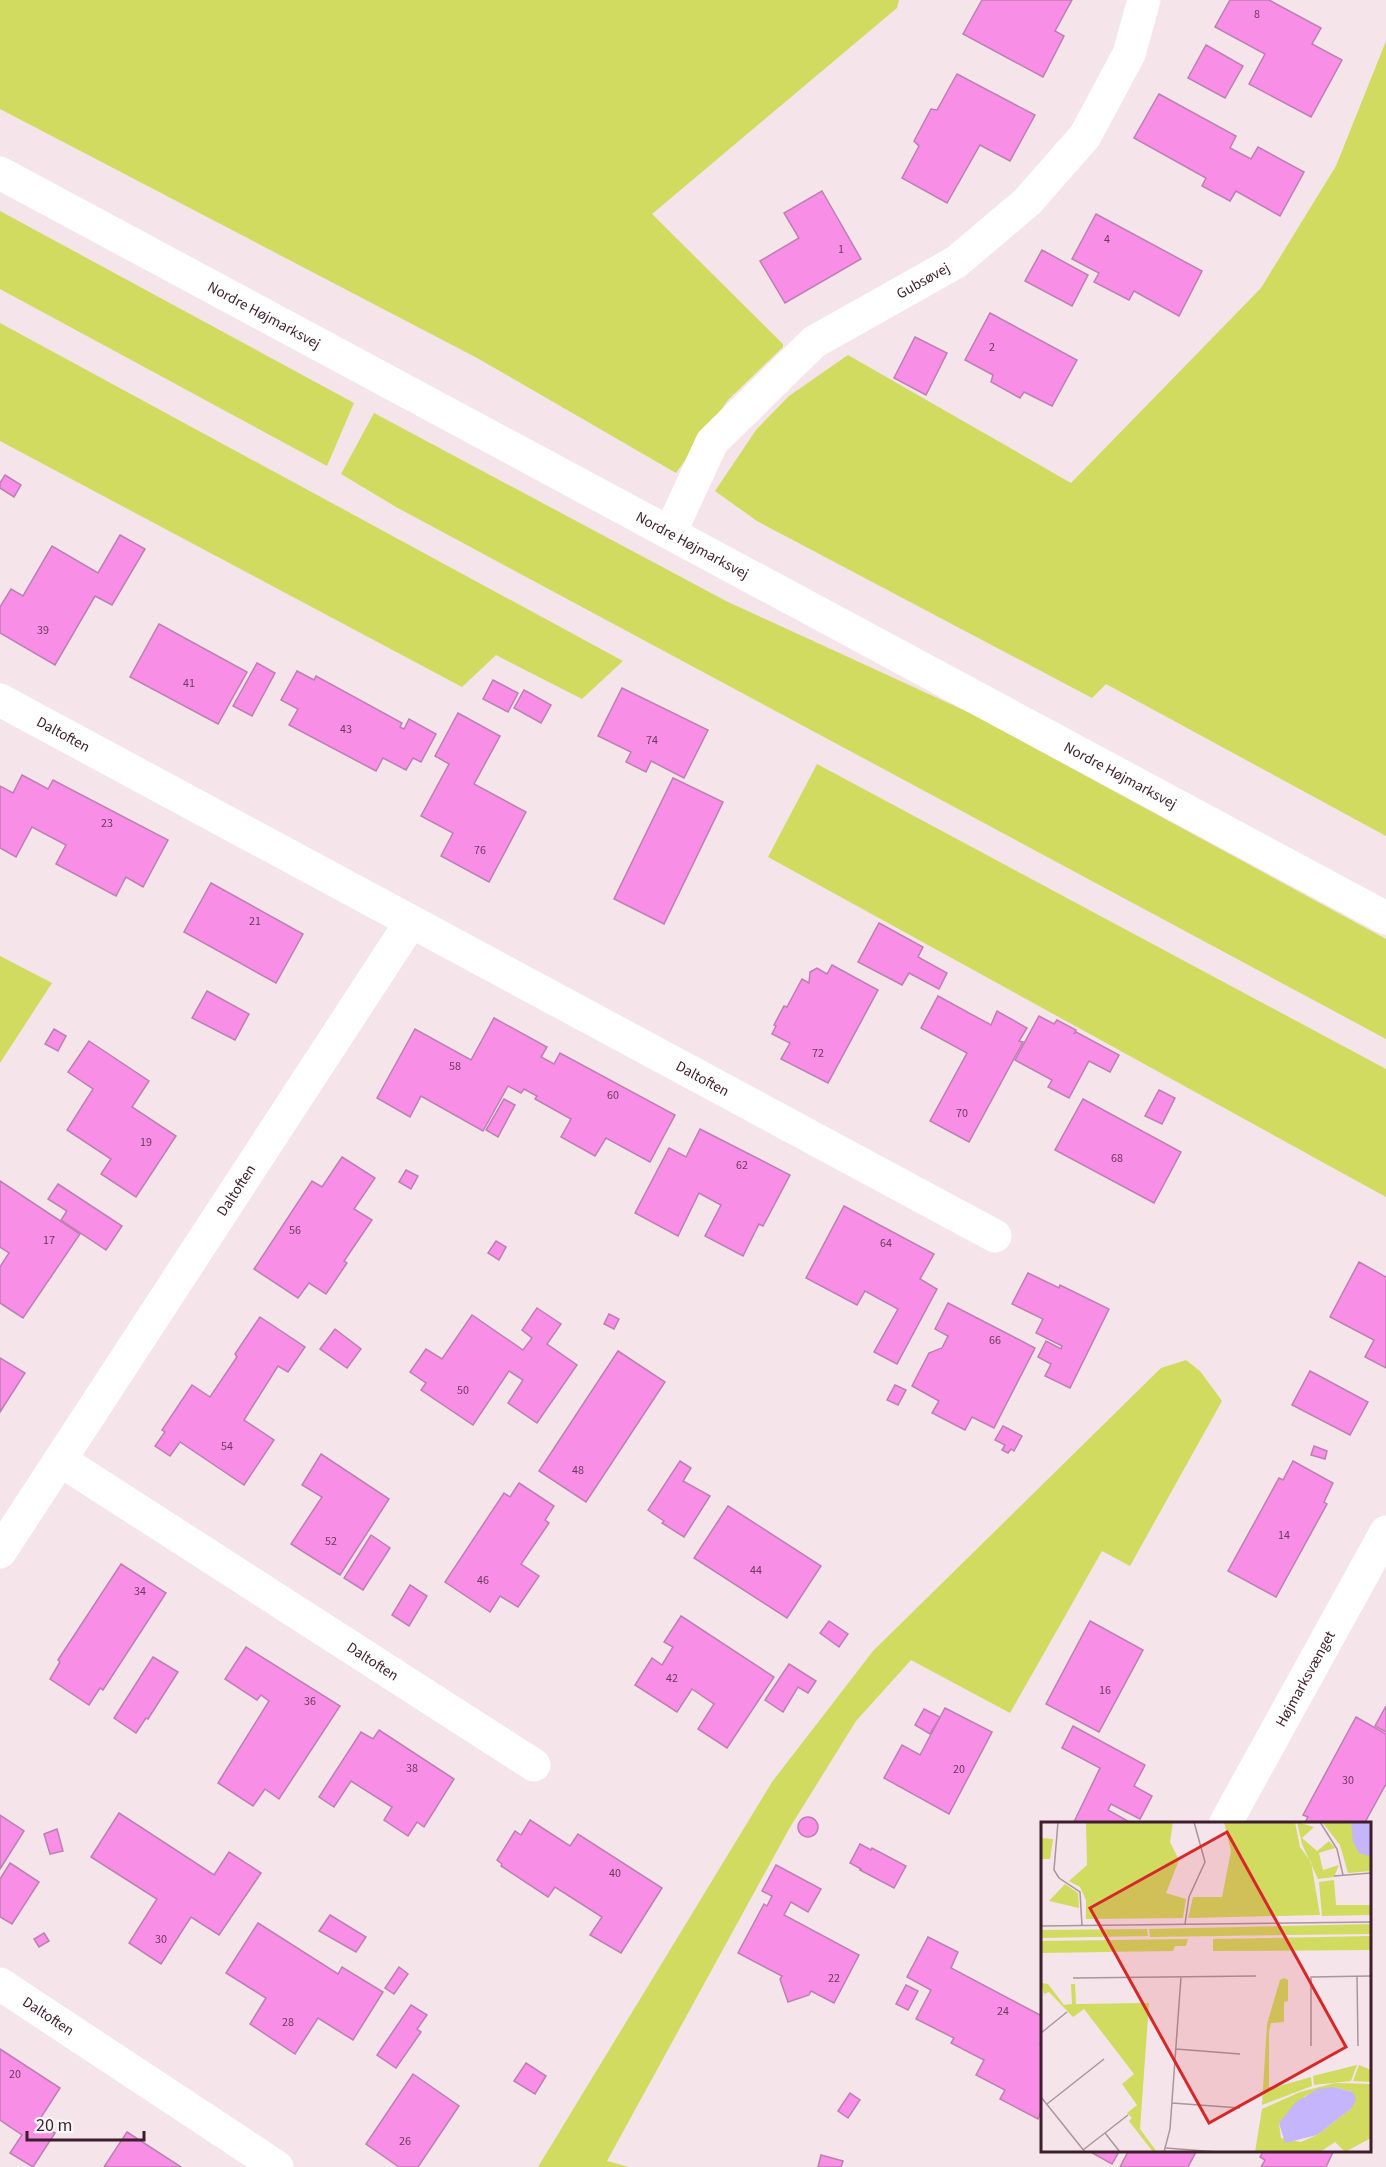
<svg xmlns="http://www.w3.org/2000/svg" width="1386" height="2167" font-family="'Source Sans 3',sans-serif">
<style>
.green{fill:#d0db60}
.building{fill:#f98ee7;stroke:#bd7fb1;stroke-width:1.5}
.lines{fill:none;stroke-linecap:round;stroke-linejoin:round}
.minor{stroke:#fff;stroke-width:33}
.labels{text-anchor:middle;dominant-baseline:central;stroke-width:4.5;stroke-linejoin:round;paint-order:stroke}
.number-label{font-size:12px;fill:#6c3b5b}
.street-label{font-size:15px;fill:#3d1f2c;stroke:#f6f6f6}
.inset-road{fill:none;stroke:#ab959e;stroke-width:1.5}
.view{fill:#d62828;fill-opacity:0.15;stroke:#d62828;stroke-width:3}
.inset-edge{fill:none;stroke:#3d1f2c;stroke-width:3}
</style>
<rect width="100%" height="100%" fill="#f5e4ea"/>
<g class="green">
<polygon points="0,0 899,0 897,8 652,214 783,344 783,347 728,400 676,473 479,359 0,109"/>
<polygon points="1386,41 1386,836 1106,684 1092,698 757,521 715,491 756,430 789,396 848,355 1071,483 1261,288 1336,166"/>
<polygon points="0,211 354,403 327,466 0,289"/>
<polygon points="0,323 623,661 582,699 496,655 462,687 0,441"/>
<polygon points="374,413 726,601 970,713 1386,939 1386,1039 396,507 341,474"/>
<polygon points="817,764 1386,1069 1386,1197 768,857"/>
<polygon points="0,956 52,983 0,1063"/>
<polygon points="1186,1360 1200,1371 1222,1401 1130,1566 1102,1551 1010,1713 911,1660 856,1721 789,1829 607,2161 629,2167 538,2167 772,1782 873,1651 1161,1368"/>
</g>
<g class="building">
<polygon points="982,0 1072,0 1055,31 1064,36 1043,77 963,34"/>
<polygon points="1230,0 1269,0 1321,28 1312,44 1342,60 1311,117 1249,84 1265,54 1215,27"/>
<polygon points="1206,45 1243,66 1225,98 1188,78"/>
<polygon points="957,74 1035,115 1010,161 980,145 947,203 902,178 919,146 914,141 931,109 937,110"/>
<polygon points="1159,94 1236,136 1230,148 1251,159 1258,147 1304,172 1280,216 1236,191 1230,201 1202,186 1206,178 1134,138"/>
<polygon points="822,191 861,259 785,303 760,261 799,238 784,213"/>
<polygon points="1096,214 1202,271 1179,316 1134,291 1129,300 1094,282 1099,273 1072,259"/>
<polygon points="1042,250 1088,275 1072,306 1025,281"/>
<polygon points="990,313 1077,360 1052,406 1024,392 1020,398 991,382 993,375 965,360"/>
<polygon points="915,337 947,353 926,395 894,378"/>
<polygon points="5,475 21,485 14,497 0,488 0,483"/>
<polygon points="120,535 145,549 112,605 95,596 55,665 0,633 0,607 11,589 23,596 52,546 98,573"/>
<polygon points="159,624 247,672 218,724 130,677"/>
<polygon points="257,663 275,673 252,716 233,706"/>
<polygon points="297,671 314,680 316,676 402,723 400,727 404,729 409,719 436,734 421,762 413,758 406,770 383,758 376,771 289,725 298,709 281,700"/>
<polygon points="493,680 518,693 508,712 483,699"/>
<polygon points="622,688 708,730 684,778 651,761 646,772 626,762 631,752 598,736"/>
<polygon points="524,690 551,705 541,723 514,708"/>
<polygon points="458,713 500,736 474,784 526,812 489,882 441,856 453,833 421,816 449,764 435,756"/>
<polygon points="22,775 48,789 53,780 168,840 143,887 126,877 116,896 56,864 66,845 32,827 16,857 0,848 0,786 13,793"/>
<polygon points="673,778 723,802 664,924 614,899"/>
<polygon points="211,883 303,934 276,983 184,932"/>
<polygon points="879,923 923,947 918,957 947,973 939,989 909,973 902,985 858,962"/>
<polygon points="832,965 878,990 828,1083 781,1059 790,1043 772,1034 776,1026 774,1025 784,1006 787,1007 802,979 809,983 810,972 817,968 827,974"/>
<polygon points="207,991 249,1014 235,1040 192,1018"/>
<polygon points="938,996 991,1025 997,1011 1027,1028 1019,1041 1023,1042 969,1142 930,1121 967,1053 921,1028"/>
<polygon points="1039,1016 1054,1024 1057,1020 1076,1030 1074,1034 1076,1032 1119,1055 1110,1072 1089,1061 1069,1098 1048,1087 1052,1080 1015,1060"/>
<polygon points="494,1018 547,1047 541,1057 554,1064 560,1053 675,1115 650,1162 606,1138 595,1156 561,1137 571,1119 535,1099 537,1096 524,1089 521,1093 508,1086 483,1131 421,1096 410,1117 377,1098 415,1029 471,1060"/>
<polygon points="54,1029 66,1036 58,1051 45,1044"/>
<polygon points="89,1041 149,1081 132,1107 176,1136 136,1197 101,1174 111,1159 67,1130 93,1089 68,1072"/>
<polygon points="1159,1090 1175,1098 1162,1124 1145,1116"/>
<polygon points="504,1099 515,1105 498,1137 486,1130"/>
<polygon points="1083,1099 1181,1152 1154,1203 1055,1150"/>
<polygon points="700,1129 790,1175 763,1226 759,1224 743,1256 705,1236 721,1205 699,1193 678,1236 635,1213 669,1148 686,1157"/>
<polygon points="342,1157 375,1178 354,1209 372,1220 344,1261 347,1263 326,1294 309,1283 298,1298 254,1269 312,1181 322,1187"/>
<polygon points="406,1170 418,1176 411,1189 399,1182"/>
<polygon points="0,1181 80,1234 23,1318 0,1303 0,1267 9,1253 0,1247"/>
<polygon points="58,1184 122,1226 106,1250 61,1220 67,1211 48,1199"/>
<polygon points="844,1206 934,1254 920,1279 937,1289 897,1364 874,1352 898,1309 865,1291 857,1305 806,1278"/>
<polygon points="496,1241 506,1247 499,1260 488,1253"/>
<polygon points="1359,1262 1386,1277 1386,1368 1365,1357 1374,1340 1330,1317"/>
<polygon points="1028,1273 1059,1288 1060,1285 1109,1309 1070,1388 1045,1376 1051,1364 1038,1357 1046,1341 1061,1349 1062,1346 1036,1333 1043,1319 1012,1304"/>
<polygon points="948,1303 1035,1348 994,1428 972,1417 965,1430 932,1413 939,1401 912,1386 929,1353 942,1348 948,1336 935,1329"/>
<polygon points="537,1308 561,1324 547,1344 577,1365 537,1423 508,1403 523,1380 509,1371 473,1425 421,1390 426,1383 410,1372 426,1349 442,1359 472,1315 523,1350 532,1338 522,1330"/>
<polygon points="609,1314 619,1319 614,1329 604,1324"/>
<polygon points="260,1317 305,1347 288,1372 278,1366 244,1420 274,1440 244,1485 180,1442 170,1456 155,1446 165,1432 162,1430 192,1385 210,1397 237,1357 235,1354"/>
<polygon points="335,1329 361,1349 347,1368 320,1349"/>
<polygon points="618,1351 665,1382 586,1502 539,1471"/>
<polygon points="0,1358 25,1373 0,1412"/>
<polygon points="1310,1371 1368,1402 1350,1435 1292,1405"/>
<polygon points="895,1385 906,1390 898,1405 887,1400"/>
<polygon points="1003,1426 1022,1436 1014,1451 1011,1449 1008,1453 1002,1450 1005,1445 995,1440"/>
<polygon points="1314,1446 1327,1451 1325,1459 1311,1455"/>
<polygon points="321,1454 389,1499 340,1575 291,1544 322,1497 302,1485"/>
<polygon points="680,1461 691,1468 683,1481 710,1496 684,1537 662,1523 664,1521 648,1510"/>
<polygon points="1293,1461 1333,1483 1324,1502 1327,1504 1276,1597 1228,1571 1279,1478 1283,1480"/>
<polygon points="519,1483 554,1506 545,1520 549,1523 521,1564 539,1576 518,1607 500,1596 490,1612 445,1582 504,1493 510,1497"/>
<polygon points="728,1506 821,1566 787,1618 694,1558"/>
<polygon points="371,1535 390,1548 363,1590 344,1578"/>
<polygon points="121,1564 166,1593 103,1690 100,1688 89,1705 50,1679 60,1662 58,1660"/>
<polygon points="410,1585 427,1596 409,1626 392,1615"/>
<polygon points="681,1616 774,1677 727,1748 698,1729 714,1704 692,1689 677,1712 635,1685 652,1658 662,1665 673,1647 664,1642"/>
<polygon points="829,1621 848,1634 839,1647 820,1633"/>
<polygon points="1090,1621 1143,1650 1099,1732 1046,1704"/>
<polygon points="246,1647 340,1706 279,1799 265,1789 253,1806 218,1783 269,1701 261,1695 257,1700 225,1679"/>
<polygon points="153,1657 178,1672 148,1719 146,1718 136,1733 114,1718"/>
<polygon points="789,1664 816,1681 808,1693 798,1687 783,1712 765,1700"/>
<polygon points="1386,1706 1386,1732 1375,1726"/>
<polygon points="945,1708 992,1732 949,1814 884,1778 902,1745 920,1755"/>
<polygon points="924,1709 940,1717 930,1734 915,1725"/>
<polygon points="1356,1717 1386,1734 1386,1784 1364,1824 1304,1824 1308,1817 1303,1815"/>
<polygon points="1073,1726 1145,1765 1134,1786 1152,1796 1140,1819 1111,1804 1108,1810 1133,1824 1073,1824 1100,1768 1062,1748"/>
<polygon points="379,1730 454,1779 424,1827 417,1822 408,1836 384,1820 392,1807 351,1781 334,1807 319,1797 361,1732 373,1739"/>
<polygon points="119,1813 214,1875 229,1852 261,1873 219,1935 191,1917 161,1964 129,1943 157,1899 91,1857"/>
<polygon points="0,1815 24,1831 0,1869"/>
<circle cx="808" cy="1827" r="10"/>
<polygon points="530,1820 570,1846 578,1834 662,1888 621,1953 590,1935 602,1917 555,1887 548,1897 501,1866 502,1864 497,1860 515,1831 521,1835"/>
<polygon points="57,1829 63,1851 50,1854 44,1834"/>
<polygon points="860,1844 871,1850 872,1848 906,1866 894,1888 860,1870 861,1869 850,1863"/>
<polygon points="10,1863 39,1882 12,1924 0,1917 0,1879"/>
<polygon points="776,1865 821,1889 808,1912 791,1902 784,1915 859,1955 834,2003 811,1991 809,1995 788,2002 780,1979 782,1976 738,1953 764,1904 767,1906 772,1896 762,1891"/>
<polygon points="330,1915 366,1937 356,1952 319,1931"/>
<polygon points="258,1923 338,1974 342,1967 383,1992 353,2040 318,2018 295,2054 250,2024 266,1998 226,1973"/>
<polygon points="44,1933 49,1941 39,1947 34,1939"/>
<polygon points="928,1937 958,1952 951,1968 1042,2016 1042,2039 1040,2044 1042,2046 1042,2109 1038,2119 1000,2099 1005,2090 976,2075 984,2060 951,2043 954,2038 916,2019 931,1990 907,1977"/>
<polygon points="399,1967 408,1974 394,1994 385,1988"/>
<polygon points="906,1985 918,1991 908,2010 896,2004"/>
<polygon points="411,2005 427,2015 417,2029 421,2032 396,2068 377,2055"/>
<polygon points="0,2049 60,2088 38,2122 55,2133 33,2167 10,2153 22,2135 0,2120"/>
<polygon points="526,2063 546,2076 535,2094 514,2081"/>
<polygon points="413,2074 459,2106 418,2167 399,2167 366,2144"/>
<polygon points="850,2093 860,2100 848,2118 838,2111"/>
<polygon points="127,2132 181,2167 104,2167"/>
<polygon points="1087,2150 1120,2150 1112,2164"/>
<polygon points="1129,2150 1197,2150 1188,2167 1120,2167"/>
<polygon points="1264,2150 1334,2150 1326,2167 1261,2167 1265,2160 1260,2157"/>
<polygon points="821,2155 843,2161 841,2167 818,2167"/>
</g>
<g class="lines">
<g class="minor">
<path id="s1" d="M0 173 1386 918"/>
<path id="s2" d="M670 533 712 442 814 342 956 262 1027 202 1085 136 1129 54 1144 0"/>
<path id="s3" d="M0 700 995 1236"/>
<path id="s4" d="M60 1460 534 1765"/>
<path id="s5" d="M0 1552 411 922"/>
<path id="s6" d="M1225 1824 1386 1532"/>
<path id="s7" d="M0 1984 277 2167"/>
</g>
</g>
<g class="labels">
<g class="number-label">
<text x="1257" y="14">8</text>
<text x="1107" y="239">4</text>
<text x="841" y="249">1</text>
<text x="992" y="347">2</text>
<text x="43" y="630">39</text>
<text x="189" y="683">41</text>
<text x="346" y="729">43</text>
<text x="652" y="740">74</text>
<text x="107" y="823">23</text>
<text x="480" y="850">76</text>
<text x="255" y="921">21</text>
<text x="818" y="1053">72</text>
<text x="455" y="1066">58</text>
<text x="613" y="1095">60</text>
<text x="962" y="1113">70</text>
<text x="146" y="1142">19</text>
<text x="1117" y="1158">68</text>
<text x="742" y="1165">62</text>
<text x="295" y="1230">56</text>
<text x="49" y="1240">17</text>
<text x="886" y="1243">64</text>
<text x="995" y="1340">66</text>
<text x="463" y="1390">50</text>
<text x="227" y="1446">54</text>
<text x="578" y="1470">48</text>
<text x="1284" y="1535">14</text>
<text x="331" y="1541">52</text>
<text x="756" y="1570">44</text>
<text x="483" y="1580">46</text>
<text x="140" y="1591">34</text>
<text x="672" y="1678">42</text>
<text x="1105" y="1690">16</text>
<text x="310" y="1701">36</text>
<text x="412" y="1768">38</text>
<text x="959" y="1769">20</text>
<text x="1348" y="1780">30</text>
<text x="615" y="1873">40</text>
<text x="161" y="1939">30</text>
<text x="834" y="1978">22</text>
<text x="1003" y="2011">24</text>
<text x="288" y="2022">28</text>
<text x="15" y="2074">20</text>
<text x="405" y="2141">26</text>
</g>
<g class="street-label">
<text stroke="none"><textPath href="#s2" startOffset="368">Gubsøvej</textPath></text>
<text stroke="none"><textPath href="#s1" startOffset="300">Nordre Højmarksvej</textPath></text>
<text stroke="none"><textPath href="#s1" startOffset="786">Nordre Højmarksvej</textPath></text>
<text stroke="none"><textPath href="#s3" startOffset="72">Daltoften</textPath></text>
<text stroke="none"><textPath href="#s1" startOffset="1272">Nordre Højmarksvej</textPath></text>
<text stroke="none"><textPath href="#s3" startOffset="798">Daltoften</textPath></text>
<text stroke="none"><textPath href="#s5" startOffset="432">Daltoften</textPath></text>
<text stroke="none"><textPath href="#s4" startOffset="372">Daltoften</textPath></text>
<text stroke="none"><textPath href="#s6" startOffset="166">Højmarksvænget</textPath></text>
<text stroke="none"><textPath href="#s7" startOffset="58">Daltoften</textPath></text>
</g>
</g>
<g transform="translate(1041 1822)">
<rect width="330" height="330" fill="#f5e4ea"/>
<path d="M45 0H132L129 20 138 38 125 71 145 77 142 96 45 97V78L39 65 28 59 46 43ZM183 0H254L259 25 270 40 279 93 147 96 152 75H181L190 29ZM256 0 273 5 261 16 276 29 288 19 294 26 278 31 282 48 298 43 293 55 277 57 261 22ZM281 0H330V49L307 51 299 23ZM0 16 12 17 9 37H0ZM293 58 295 83H330V93L281 94 278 60ZM24 62 37 71 38 86 8 79ZM330 102V112L109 115 108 107ZM106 107 107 114 0 116V108ZM330 114V128L172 129V117ZM147 117 145 124H134L132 129 0 131V119ZM243 156 247 158V179L243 180V200L230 201 228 210V267L270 255 271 264 221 283 226 202 239 158ZM0 161 7 162 23 183 31 182 30 162H34L35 182 108 181 99 307 116 330H112L88 299 91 296 86 291 96 283 81 262 93 252 43 187 32 195 8 170 3 172ZM316 243 310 259 273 263 272 254ZM318 243 330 248V260L312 259ZM294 261 330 262V316L304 330 294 320 279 330H214L221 287 259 270ZM293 265 312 270 311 286 276 313 260 320 240 316 238 301 264 274Z" fill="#d0db60" fill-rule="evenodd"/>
<path d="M310 0H330V35L318 31 312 20ZM293 265 312 270 315 277 311 286 276 313 244 321 238 301 255 280 277 267Z" fill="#c4b5fc"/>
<path class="inset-road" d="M17 0 13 48 18 56 39 70 41 104M279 0 296 27 302 53M293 54 330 51M144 102 148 75 164 40 153 0M0 104 330 100M316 154 317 224M32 156 215 154M0 211 26 190M270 224V155L330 154M135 227 199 232M0 275 44 330M131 281 199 286M6 282 63 237M64 311 79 330M125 326 176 330M42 328 87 293M123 330 129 307 140 155"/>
<path class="view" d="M186 10 305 225 168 301 49 86Z"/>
<rect width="330" height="330" class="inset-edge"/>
</g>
<path d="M27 2131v9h117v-9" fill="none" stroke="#3d1f2c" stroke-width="3"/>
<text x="36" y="2131" font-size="18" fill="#3d1f2c" stroke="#f6f6f6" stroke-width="4.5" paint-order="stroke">20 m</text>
</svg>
